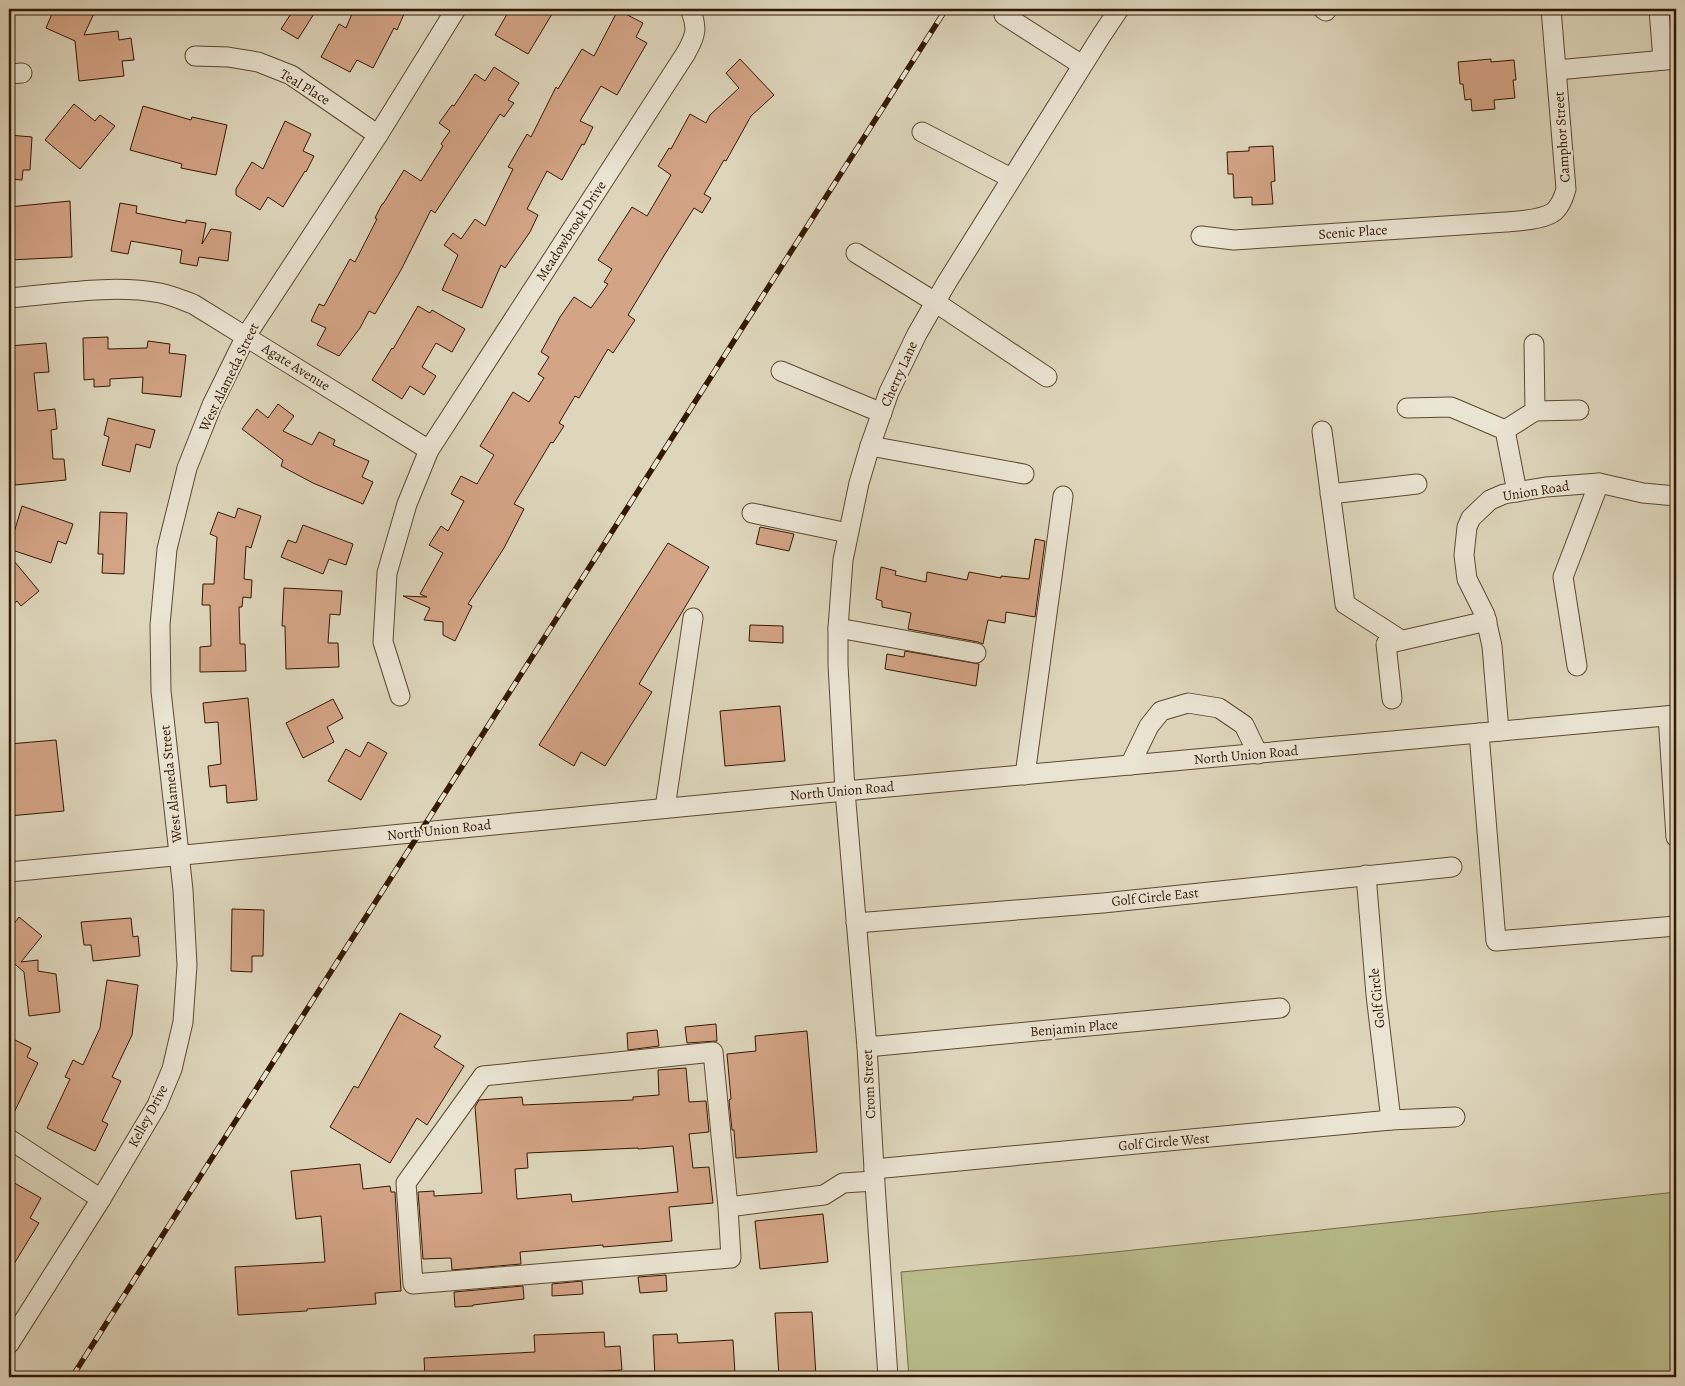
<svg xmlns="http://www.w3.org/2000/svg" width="1685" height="1386" font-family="Alegreya,serif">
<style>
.green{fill:#b9bc8c;stroke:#766a46}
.building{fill:#d4a486;stroke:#341801;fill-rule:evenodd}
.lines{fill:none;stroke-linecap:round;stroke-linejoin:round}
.minor-casing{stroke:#5e4830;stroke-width:21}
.minor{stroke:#eae4d3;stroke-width:19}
.rail-casing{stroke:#341801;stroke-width:5.5}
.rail{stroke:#eae4d3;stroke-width:4;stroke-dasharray:11;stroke-linecap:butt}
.labels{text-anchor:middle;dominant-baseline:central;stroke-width:4.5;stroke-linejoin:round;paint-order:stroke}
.street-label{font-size:14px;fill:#341801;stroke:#eae4d3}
</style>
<rect width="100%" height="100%" fill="#ded6bc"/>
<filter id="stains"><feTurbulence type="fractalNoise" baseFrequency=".004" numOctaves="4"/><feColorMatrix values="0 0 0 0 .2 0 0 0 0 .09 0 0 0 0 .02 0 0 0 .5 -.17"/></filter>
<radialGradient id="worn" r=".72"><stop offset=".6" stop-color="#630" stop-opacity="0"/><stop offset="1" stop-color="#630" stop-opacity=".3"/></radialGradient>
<polygon class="green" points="1676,1192 1676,1377 909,1377 901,1272 1115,1252"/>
<g class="building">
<polygon points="54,9 96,9 84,35 118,31 119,40 131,38 134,60 122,61 124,76 79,81 75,41 46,28"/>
<polygon points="294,9 317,9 298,39 281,29"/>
<polygon points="354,9 391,9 404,14 397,30 394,28 373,68 357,60 350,72 321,57 339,24 346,28"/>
<polygon points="510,9 555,9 528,54 495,35"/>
<polygon points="618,10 643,23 636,37 647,43 617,95 601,86 580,121 593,127 584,145 582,144 562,180 547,171 527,209 538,215 530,232 505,268 501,265 482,308 442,290 458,255 444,245 453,233 461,239 475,219 485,226 513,169 508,167 527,134 531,137 556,87 558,89 582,49 594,56"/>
<polygon points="740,59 774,95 751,116 726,161 724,160 704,194 711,198 702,213 694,208 665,254 628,315 635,320 613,353 608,349 579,398 575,396 559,423 564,426 553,443 551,442 514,504 524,509 504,548 468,604 472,606 455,641 443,635 443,622 424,620 430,608 403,596 427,597 420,594 443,553 429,545 441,526 448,531 464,501 451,494 461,476 477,484 494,455 480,446 513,392 529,402 544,378 538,374 549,357 541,352 560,317 574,297 591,308 608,284 604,282 612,269 598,260 632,207 647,216 671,175 658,166 669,148 671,149 690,114 706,123 710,115 739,88 726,73"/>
<polygon points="1491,59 1491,62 1514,60 1516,80 1513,80 1515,98 1494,100 1495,109 1472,111 1471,99 1465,100 1463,84 1460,84 1458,62"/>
<polygon points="494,67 519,83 508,100 514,103 504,117 500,114 435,213 431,210 401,270 375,314 369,311 360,328 339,356 317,345 326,328 311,321 319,304 324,306 350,259 355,262 377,219 375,218 382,204 383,204 404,170 421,181 443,146 441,144 450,131 439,123 452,105 454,106 475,74 485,81"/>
<polygon points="74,104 95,121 100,115 115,126 80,169 45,140"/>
<polygon points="143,106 191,120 192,117 227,125 216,175 181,168 182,164 130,150"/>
<polygon points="285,121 311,134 303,151 314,156 306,172 305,171 283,207 268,197 260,210 236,195 236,189 252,162 263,169"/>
<polygon points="9,135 32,137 30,170 23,170 22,180 9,179"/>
<polygon points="1273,146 1275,181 1271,182 1273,204 1252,205 1252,197 1234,198 1233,174 1228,174 1227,152 1249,151 1249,147"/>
<polygon points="70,201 72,257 9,260 9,207"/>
<polygon points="120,203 137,206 136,213 186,223 186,220 206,223 202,244 211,229 231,232 228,261 199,257 197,266 180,263 182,250 131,241 128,254 111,251"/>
<polygon points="418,306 430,313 432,310 465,329 452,352 436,343 422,367 436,376 424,395 410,386 402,399 372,380 392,348 393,349"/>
<polygon points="108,337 108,349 147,348 148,341 170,344 169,353 186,355 181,397 142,393 143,377 110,379 110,386 94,387 94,379 84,380 83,338"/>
<polygon points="46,343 49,372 34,373 38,411 55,409 57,429 51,430 53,459 64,459 66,480 15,485 14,472 10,472 9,464 9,346"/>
<polygon points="278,404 294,416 283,431 312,445 319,432 335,440 333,445 369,461 362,477 373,482 363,504 313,483 281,466 283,460 242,429 257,409 268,418"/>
<polygon points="108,418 155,430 150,448 136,444 130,472 102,465 109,437 104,435"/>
<polygon points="22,506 73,524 66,544 58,541 51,563 9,549"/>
<polygon points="238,508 261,516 251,548 246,546 244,579 252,580 251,598 243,597 242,607 239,607 240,644 245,644 246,671 200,672 200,647 211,646 210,605 202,605 203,584 214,584 217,537 210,534 218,512 235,518"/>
<polygon points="100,512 127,513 124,574 102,573 103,554 98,554"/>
<polygon points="303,525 353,544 346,565 329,559 323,574 281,557 288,540 296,543"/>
<polygon points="760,527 794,534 789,551 756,544"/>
<polygon points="1035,539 1045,541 1035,617 1006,612 1005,623 988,620 983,644 978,642 908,629 911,613 882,607 882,601 876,599 881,567 896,571 895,575 926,582 927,572 967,580 969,572 1001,578 1001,576 1029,579"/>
<polygon points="668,543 709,567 639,684 652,692 605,766 581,752 574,766 539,745"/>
<polygon points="9,555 39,591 21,606 17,601 9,608"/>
<polygon points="284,588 342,591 340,615 330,614 328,643 338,643 339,667 286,669 285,626 282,626"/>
<polygon points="750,625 783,626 783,643 749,641"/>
<polygon points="905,651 979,664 976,686 885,669 887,654 904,657"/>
<polygon points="248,698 257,800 227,803 226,785 210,787 208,766 221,764 218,722 205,723 203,703"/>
<polygon points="333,699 343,718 327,727 334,742 303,758 286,723"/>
<polygon points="780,706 785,761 725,766 720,711"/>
<polygon points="56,740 64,811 9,816 9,744"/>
<polygon points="368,742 387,753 361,800 328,781 346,749 360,757"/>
<polygon points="232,909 264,910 263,956 252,956 252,972 231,971"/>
<polygon points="19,917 42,936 21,962 38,960 38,971 56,974 60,1012 29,1016 24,972 9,959 9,930"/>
<polygon points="131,918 133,937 138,936 140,956 93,961 91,945 84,945 81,922"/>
<polygon points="107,980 138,985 132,1035 112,1077 121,1081 102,1121 108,1124 95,1151 47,1128 70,1079 65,1077 73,1060 83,1065 100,1028"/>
<polygon points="400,1013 441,1036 434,1047 464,1066 427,1125 417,1118 390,1163 330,1127 354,1086 358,1088"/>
<polygon points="716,1024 717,1041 687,1043 685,1027"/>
<polygon points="657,1030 659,1046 628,1050 627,1033"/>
<polygon points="807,1031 817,1152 736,1158 734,1130 732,1130 729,1100 731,1099 727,1054 756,1051 755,1036"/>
<polygon points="9,1037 31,1048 27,1057 38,1063 9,1123"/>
<path d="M686 1068 689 1102 706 1101 709 1132 689 1134 693 1168 709 1167 713 1203 669 1207 672 1241 603 1247V1245L520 1252 521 1264 452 1270 451 1258 423 1259 418 1192 434 1191V1196L482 1193 475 1107 479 1100 522 1097 523 1105 633 1100V1097L659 1095 658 1070ZM673 1146 678 1192 572 1202 571 1194 517 1199 515 1169 528 1168 527 1153 638 1148V1149Z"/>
<polygon points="360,1164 363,1189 390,1186 391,1192 395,1192 401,1291 375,1293 376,1304 307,1309 307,1311 238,1315 235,1267 325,1262 321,1216 296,1219 291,1171"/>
<polygon points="9,1180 41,1198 30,1218 39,1223 9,1272"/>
<polygon points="823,1214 828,1262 760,1269 755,1221"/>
<polygon points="666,1275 667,1291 640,1293 638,1277"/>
<polygon points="582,1281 583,1294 552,1296 552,1284"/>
<polygon points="523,1286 524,1299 473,1305 473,1306 455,1307 454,1292"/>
<polygon points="812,1312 816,1376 779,1377 775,1313"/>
<polygon points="604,1332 605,1347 620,1346 622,1370 570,1373 570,1377 425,1377 424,1358 535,1352 534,1335"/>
<polygon points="677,1334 678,1343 733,1340 735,1374 691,1377 655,1377 653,1335"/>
</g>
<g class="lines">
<defs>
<g id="minor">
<polyline points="1323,9 1326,11"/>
<polyline points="1659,9 1663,60"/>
<polyline points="1004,15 1082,65"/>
<polyline points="195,56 228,57 258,62 291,75 378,135"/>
<polyline points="1557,70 1676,59"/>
<polyline points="9,74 22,73"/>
<polyline points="922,132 1011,178"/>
<path d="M1201 236 1234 240 1506 222C1519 221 1540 220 1552 213 1559 209 1564 197 1566 189L1551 9"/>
<polyline points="856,253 935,302 1047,377"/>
<path d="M9 298C57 294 112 284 160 293 171 295 182 300 193 304L429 450"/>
<polyline points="781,371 882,413"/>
<polyline points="1407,408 1451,407 1505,430 1517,492"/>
<polyline points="1535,411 1579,410"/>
<polyline points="1505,430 1535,411 1534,344"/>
<polyline points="1322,431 1345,604 1401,640"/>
<polyline points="870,446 1024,474"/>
<polyline points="1330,494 1417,484"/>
<polyline points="752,513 848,533"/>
<polyline points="838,628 976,653"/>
<polyline points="1577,666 1563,577 1599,483"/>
<path d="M400 696 383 642 387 573 407 504 429 450 686 53C696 35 698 28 690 9"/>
<polyline points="1392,699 1386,644 1487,621"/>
<polyline points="1668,716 1676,837"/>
<polyline points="1499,731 1492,646 1485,615 1467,579 1464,555 1467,527 1471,518 1490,500 1504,494 1546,487 1599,483 1643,493 1676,496"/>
<polyline points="1479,733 1496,941 1676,926"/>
<polyline points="1130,765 1149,726 1161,711 1188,703 1219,708 1244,725 1258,754"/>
<polyline points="1025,775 1063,496"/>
<polyline points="665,808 693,618"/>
<polyline points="9,872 845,791 1676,715"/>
<polyline points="1366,875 1376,995 1391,1120"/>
<polyline points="856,923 1103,903 1452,867"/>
<polyline points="867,1047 1280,1008"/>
<polyline points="9,1139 101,1199"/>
<polyline points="874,1169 1391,1120 1455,1117"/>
<polyline points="728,1207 713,1052 483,1076 406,1183 413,1284 731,1258 728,1207 824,1195 843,1183 874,1181"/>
<polyline points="9,1344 101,1199 157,1105 172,1069 183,1022 187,965 183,890 161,691 160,625 167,549 187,468 212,405 246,336 378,135 456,9"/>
<polyline points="888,1377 874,1169 867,1047 845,791 838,665 838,628 843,560 859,483 870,446 889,392 917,334 947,282 1101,36 1119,9"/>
</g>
</defs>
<use href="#minor" class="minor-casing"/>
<use href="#minor" class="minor"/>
<defs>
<polyline id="rail" points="72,1377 946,9"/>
</defs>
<use href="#rail" class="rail-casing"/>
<use href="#rail" class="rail"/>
</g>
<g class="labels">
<g class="street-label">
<text transform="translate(305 87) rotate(31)">Teal Place</text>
<text transform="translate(1562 137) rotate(-94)">Camphor Street</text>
<text transform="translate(571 231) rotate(-57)">Meadowbrook Drive</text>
<text transform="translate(1353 232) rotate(-4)">Scenic Place</text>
<text transform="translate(296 367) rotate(32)">Agate Avenue</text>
<text transform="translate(899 374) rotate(-66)">Cherry Lane</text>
<text transform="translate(229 377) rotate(-64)">West Alameda Street</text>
<text transform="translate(1536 491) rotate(-9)">Union Road</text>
<text transform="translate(1246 755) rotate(-5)">North Union Road</text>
<text transform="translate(171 784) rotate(-96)">West Alameda Street</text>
<text transform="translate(842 791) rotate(-5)">North Union Road</text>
<text transform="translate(439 830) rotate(-6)">North Union Road</text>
<text transform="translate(1155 897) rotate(-6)">Golf Circle East</text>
<text transform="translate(1377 998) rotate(-96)">Golf Circle</text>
<text transform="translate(1074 1028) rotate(-5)">Benjamin Place</text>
<text transform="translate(869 1084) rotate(-93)">Crom Street</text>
<text transform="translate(148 1116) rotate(-62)">Kelley Drive</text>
<text transform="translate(1164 1142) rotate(-5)">Golf Circle West</text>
</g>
</g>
<rect width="1685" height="1386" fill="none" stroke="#ded6bc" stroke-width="30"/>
<rect x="10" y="10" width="1665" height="1366" fill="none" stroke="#341801" stroke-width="2.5"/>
<rect x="15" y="15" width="1655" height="1356" fill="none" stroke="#341801"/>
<rect width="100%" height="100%" filter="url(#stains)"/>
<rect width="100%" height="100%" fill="url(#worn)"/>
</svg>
